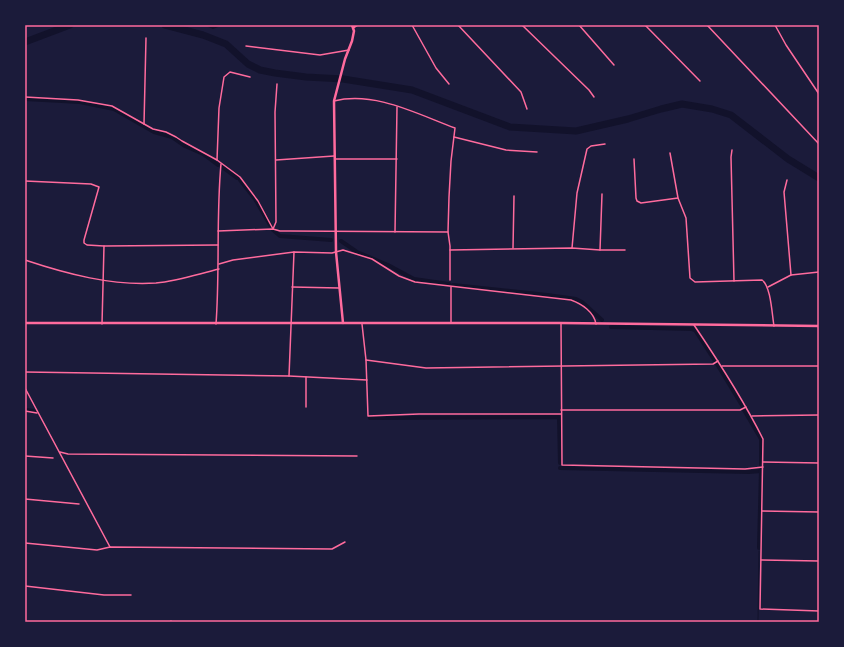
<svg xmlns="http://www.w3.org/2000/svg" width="844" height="647" font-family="'Titillium Web',sans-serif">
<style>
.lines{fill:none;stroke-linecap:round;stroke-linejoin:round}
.stream{stroke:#12122b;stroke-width:1}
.canal{stroke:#12122b;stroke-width:4}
.river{stroke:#12122b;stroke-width:7}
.minor{stroke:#ff6b9d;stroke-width:1.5}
.secondary{stroke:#ff6b9d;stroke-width:2.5}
.neatline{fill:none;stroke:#ff6b9d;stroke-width:1.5}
</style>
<rect width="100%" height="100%" fill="#1b1b3a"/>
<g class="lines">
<polyline class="stream" points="758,622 759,551"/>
<g class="canal">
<polyline points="209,25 213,27 218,25"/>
<polyline points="25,99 80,102 114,109 154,132 172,137 185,146 203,154 218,165"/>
<polyline points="222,167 237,178"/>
<polyline points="240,180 255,199 270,225"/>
<polyline points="273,230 280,236 331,240"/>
<polyline points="341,241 357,252 388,265 414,279 449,284"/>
<polyline points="453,285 547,295 576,299 582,302 602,320"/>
<polyline points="611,327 692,329 695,330 715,361"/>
<polyline points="717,364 743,407"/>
<polyline points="25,410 34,411"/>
<polyline points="744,410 761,439 761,465"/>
<polyline points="370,418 559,417 560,463"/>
<polyline points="560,468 749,472 761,471"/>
<polyline points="759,548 761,470"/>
</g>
<g class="river">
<polyline points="165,25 203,35 226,44 248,64 260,70 275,73 306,77 343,79 412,90 510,127 576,131 628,119 661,109 682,104 712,109 731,115 788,159 819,178"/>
<polyline points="25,42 70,25"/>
</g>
<g class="minor">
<polyline points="412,25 436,68 449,84"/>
<polyline points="458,25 521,92 527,109"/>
<polyline points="522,25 589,90 594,97"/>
<polyline points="579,25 614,65"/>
<polyline points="645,25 700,81"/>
<polyline points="707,25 819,144"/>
<polyline points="775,25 786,45 819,94"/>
<polyline points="246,46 320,55 349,50"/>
<polyline points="25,97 78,100 112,106 153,129 166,132 176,137 182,141 217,160 240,177 258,201 273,229"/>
<path d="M334 101C375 91 417 114 455 128L451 161 449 197 448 232 450 246V280"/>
<polyline points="144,124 146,38"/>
<polyline points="454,137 506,150 537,152"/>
<polyline points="732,150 731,157 734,281"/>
<path d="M670 153 678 198 686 218 690 278 695 282 762 280C771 286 772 315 774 326"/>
<polyline points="335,159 397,159"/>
<polyline points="634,159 636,198 637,201 641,203 678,198"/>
<polyline points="217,160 219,108 224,77 230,72 250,77"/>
<polyline points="276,160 334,156"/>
<polyline points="787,180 784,192 791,275"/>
<polyline points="25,181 91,184 99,187 84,240 84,243 87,245 104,246 218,245"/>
<polyline points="273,229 276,222 275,112 277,84"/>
<polyline points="218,231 273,229 280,231 290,231 448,232"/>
<polyline points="395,232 397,107"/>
<polyline points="513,248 514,196"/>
<polyline points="572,248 577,193 587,149 591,146 605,144"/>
<polyline points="450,250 572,248 600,250 625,250"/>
<polyline points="600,250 602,194"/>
<path d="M25 260C67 274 112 286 156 283 178 281 198 274 219 269"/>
<path d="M219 264 233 260 294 252 332 253 343 250 372 259 399 276 415 282 571 300C582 304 594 312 596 324"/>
<polyline points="292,287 339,288"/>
<polyline points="451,287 451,323"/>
<polyline points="768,287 791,275 819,272"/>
<polyline points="561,323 562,465 745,469 763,467"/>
<polyline points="102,324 104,246"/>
<path d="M216 324C220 270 216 217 221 164"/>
<polyline points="362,324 366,360 368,416 419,414 561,414"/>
<path d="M694 325C719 362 743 399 763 439L760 609 819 611"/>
<polyline points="366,360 426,368 713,364 718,361"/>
<polyline points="722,366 819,366"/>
<polyline points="25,372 289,376 367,380"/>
<polyline points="289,376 294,252"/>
<polyline points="306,377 306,407"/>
<polyline points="25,388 110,547"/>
<polyline points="561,410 740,410 746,407"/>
<polyline points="25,411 37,413"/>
<polyline points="752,416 819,415"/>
<polyline points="60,452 68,454 357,456"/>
<polyline points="25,456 53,458"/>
<polyline points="763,462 819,463"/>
<polyline points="25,499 79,504"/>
<polyline points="762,511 819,512"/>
<polyline points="25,543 97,550 110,547 332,549 345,542"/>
<polyline points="761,560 819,561"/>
<polyline points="25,586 104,595 131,595"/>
<polyline points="170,622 171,621"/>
</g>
<g class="secondary">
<polyline points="354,27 357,25"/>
<polyline points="25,323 561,323 819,326"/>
<polyline points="343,323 336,252 334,101 345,59 352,41 354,31 352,25"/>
</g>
</g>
<rect width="844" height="647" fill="none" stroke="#1b1b3a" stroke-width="52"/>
<rect x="26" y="26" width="792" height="595" class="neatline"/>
</svg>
